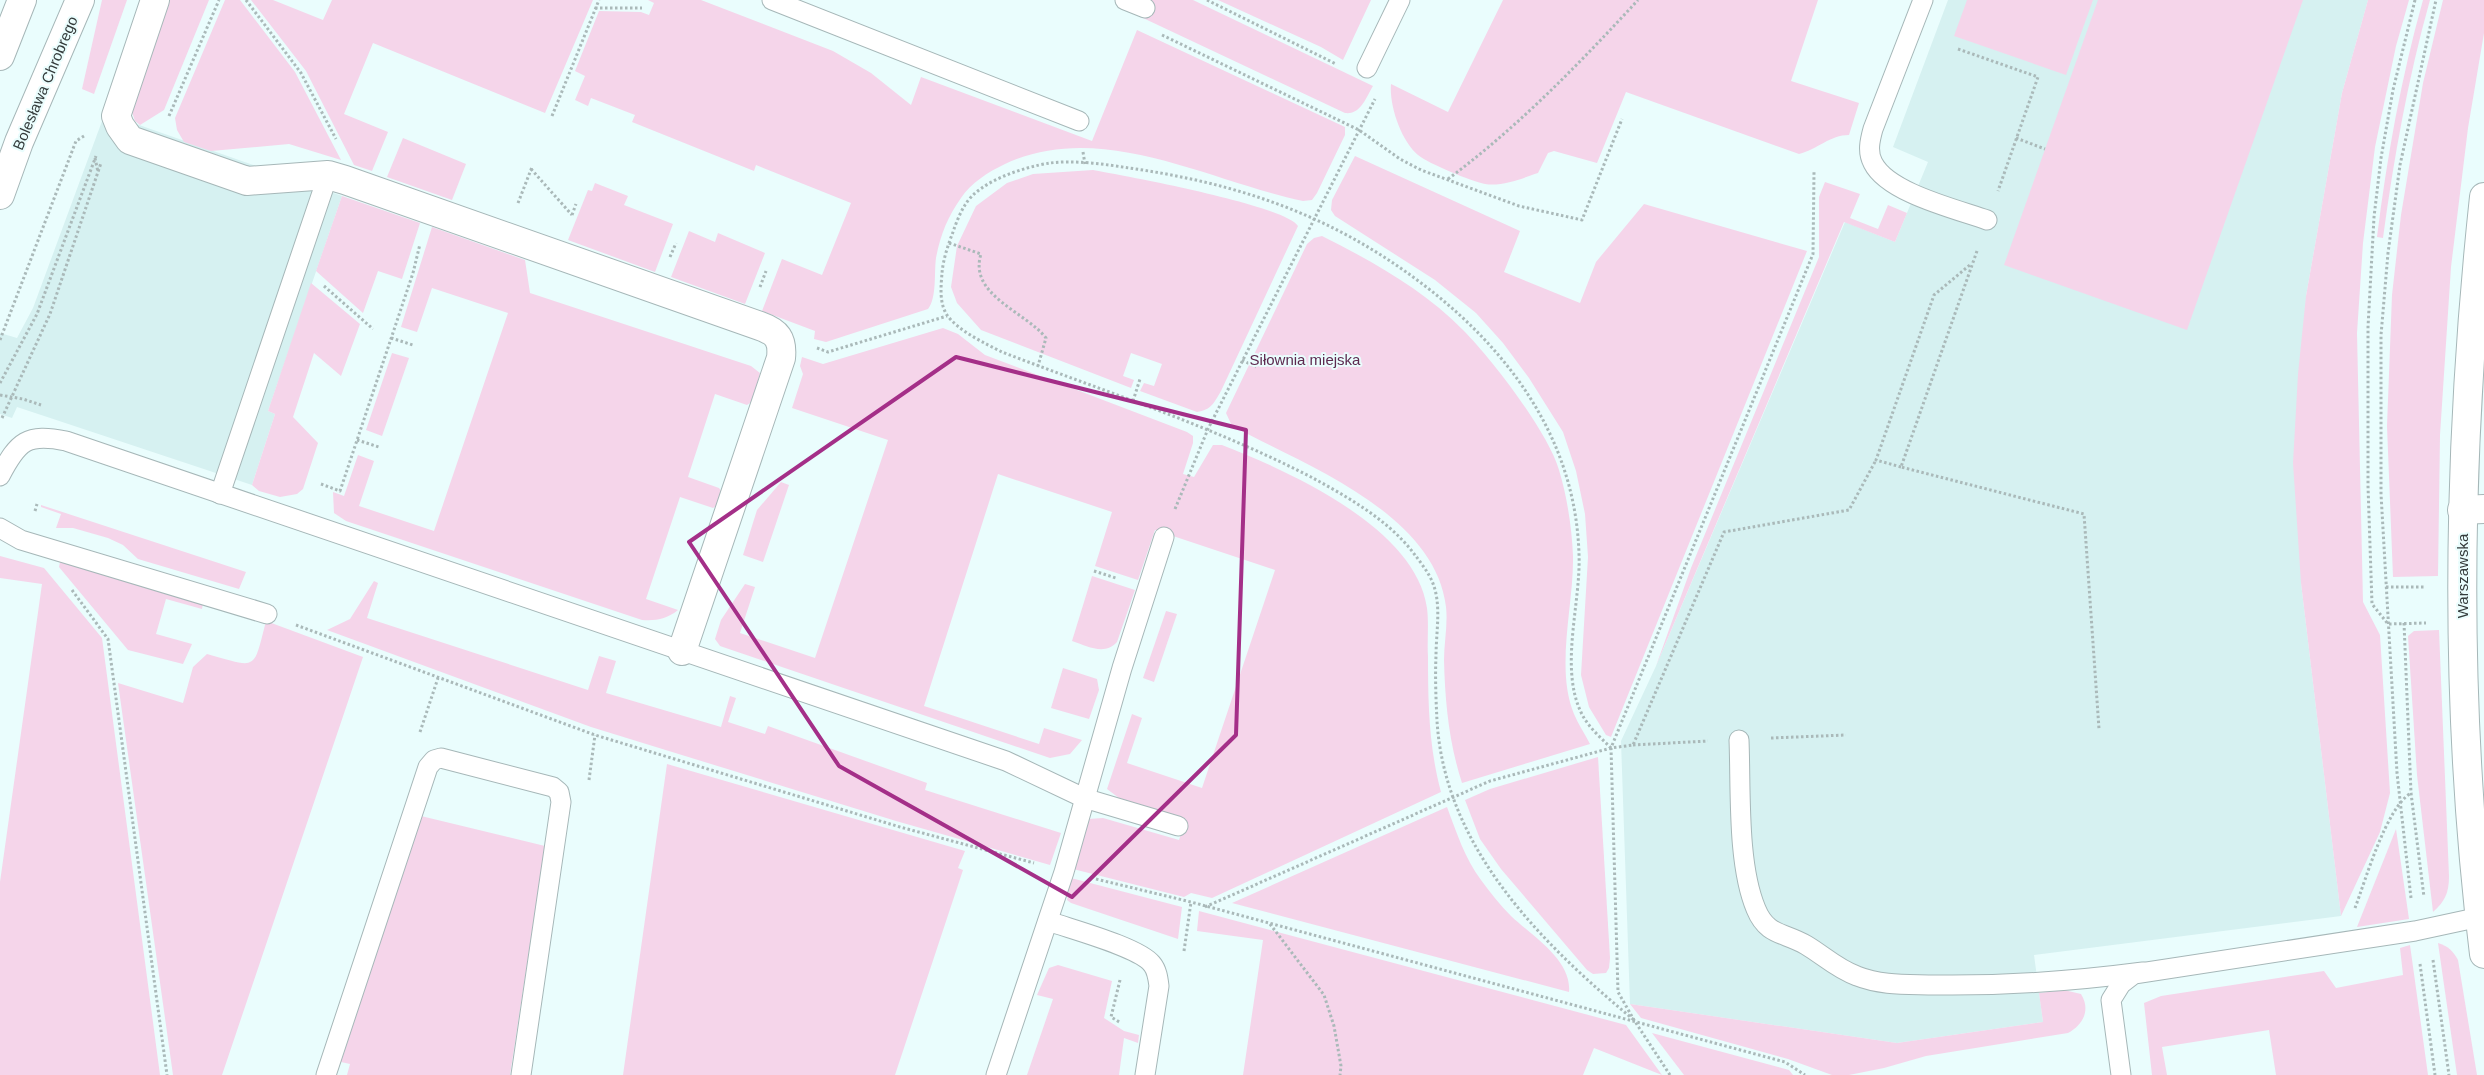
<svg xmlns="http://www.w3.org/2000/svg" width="2484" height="1075" font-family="Arial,sans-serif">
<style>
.built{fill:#d6f1f1}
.green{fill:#f5d5ea}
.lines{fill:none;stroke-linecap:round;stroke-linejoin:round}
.service-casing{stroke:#a6b7b8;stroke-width:21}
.minor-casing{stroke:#a6b7b8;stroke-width:30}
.tertiary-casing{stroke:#a6b7b8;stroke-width:30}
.path{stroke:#aab9b9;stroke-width:3;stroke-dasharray:2.5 2.5;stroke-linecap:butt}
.service{stroke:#fff;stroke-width:19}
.minor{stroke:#fff;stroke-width:28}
.tertiary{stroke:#fff;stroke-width:28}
.marked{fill:none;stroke:#a42f88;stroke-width:4;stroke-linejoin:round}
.labels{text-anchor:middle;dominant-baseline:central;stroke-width:4;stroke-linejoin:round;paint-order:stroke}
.street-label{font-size:15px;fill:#343b3b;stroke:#eafdfd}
.park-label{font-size:15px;fill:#5d294f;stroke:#eafdfd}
</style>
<rect width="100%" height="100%" fill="#eafdfd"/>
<g class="built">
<polygon points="1948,0 2368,0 2342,93 2306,296 2301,583 2341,916 2034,955 2043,1022 1897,1043 1630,1004 1621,741 1656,666 1845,222 1895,242 1928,162 1893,147"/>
<polygon points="105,113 342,196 268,411 275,414 252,485 17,407 12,418 0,414 0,333 17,338 33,308"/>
</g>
<g class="green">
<polygon points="102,0 127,0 94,94 82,89"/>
<polygon points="170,0 209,0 164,110 140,125 135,121 132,112"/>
<polygon points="225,0 240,0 295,72 341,160 289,144 211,151 184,142 177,130 175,118"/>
<polygon points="251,0 273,0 323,20 332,0 593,0 545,113 373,43 344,114 388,132 372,171 354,165 306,71"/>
<path d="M648 0H701L833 51 871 73 911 105 921 77 1092 141 1137 30 1345 127V135L1317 193 1312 200 1303 201C1208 181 1101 119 1005 164 988 172 971 183 961 198 948 216 940 236 936 258 934 272 937 298 928 309L826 342 814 339 815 331 762 311 782 259 822 275 851 203 756 165 754 171 632 122 635 115 591 98 588 106 575 100 585 76 575 71 599 11 641 12 649 15 654 3Z"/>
<path d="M1151 0H1193L1373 86C1366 97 1361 115 1345 113L1143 18Z"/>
<polygon points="1218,0 1371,0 1343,60 1321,47"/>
<path d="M1503 0H1818L1791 81 1859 103 1849 135C1830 135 1818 149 1799 154L1626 92 1597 163 1554 151 1548 153 1538 173C1523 178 1502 187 1485 184 1471 181 1429 164 1418 155 1401 141 1389 105 1391 84L1448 112Z"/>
<polygon points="1967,0 2093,0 2066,75 1954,36"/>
<polygon points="2098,0 2303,0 2187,330 2004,265"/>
<polygon points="2368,0 2409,0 2396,46 2375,147 2363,243 2357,333 2363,602 2380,635 2390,793 2380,832 2341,916 2301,583 2293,463 2298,374 2306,296 2342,93"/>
<path d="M2423 0H2430C2408 78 2394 157 2383 238L2377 237C2387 157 2401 78 2423 0Z"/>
<polygon points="2443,0 2484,0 2484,33 2468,128 2451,267 2440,435 2438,576 2393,577 2387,426 2392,295 2401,215 2423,83"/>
<polygon points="403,138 466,164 452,200 387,177"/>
<polygon points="1355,156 1520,231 1504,272 1580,303 1596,262 1644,204 1807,251 1611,737 1606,735 1589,707 1581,675 1588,557 1585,514 1576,471 1563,432 1529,378 1503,343 1476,313 1435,280 1335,216 1331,210 1332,200"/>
<path d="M1093 170C1126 176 1284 205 1298 226L1221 391C1214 403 1211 410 1197 412L1140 391 1144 383 1154 386 1162 364 1131 353 1123 376 1134 380 1131 388 981 330 957 303 951 287 957 246 976 206 1007 183 1033 174Z"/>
<polygon points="1825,182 1860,194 1850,218 1878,229 1888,205 1907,213 1895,242 1844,222 1656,666 1691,568 1819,257 1819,197"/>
<polygon points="595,183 628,196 624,205 673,224 655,272 568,240 588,190 592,191"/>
<polygon points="342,196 420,223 402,279 378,271 363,313 316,271"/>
<path d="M432 227 525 260 530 293 751 366 760 373 753 401 747 405 715 394 688 477 719 488 723 494 718 505 713 508 680 497 646 599 678 610C667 619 656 621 642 620L346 521 334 513 333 492 344 496 358 455 374 461 359 506 434 531 508 313 432 288 417 332 401 327Z"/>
<polygon points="689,231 715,242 718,233 765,253 745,304 671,277"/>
<path d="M1322 236C1372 261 1424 290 1463 330 1492 359 1548 432 1559 470 1567 496 1572 529 1573 556 1574 605 1555 668 1574 714 1578 724 1585 734 1590 744L1462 783C1449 743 1445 702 1444 660 1444 643 1448 624 1446 607 1435 513 1305 465 1232 426L1226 413 1307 244 1314 238Z"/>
<polygon points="311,283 360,324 341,376 314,353 293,417 318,443 303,489 297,494 280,497 259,491 252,485 275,414 268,411"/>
<path d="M943 328 958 334 985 355 1187 432 1193 436V443L1183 474 1194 477 1213 445H1222C1289 471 1416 528 1427 608 1429 624 1427 641 1428 657 1428 703 1429 748 1441 792L1212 898 1191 893 1184 897 1073 869 1088 819 1103 818 1179 840 1186 819 1119 798 1107 789 1132 714 1142 718 1127 763 1202 788 1275 570 1155 530 1138 580 1095 566 1112 512 998 474 924 706 1039 744 1044 728 1082 740 1070 754 1050 758 720 646 715 639 721 620 745 584 755 587 740 633 815 658 888 440 792 408 803 374 800 366 802 357 823 364Z"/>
<polygon points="392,353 409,358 382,436 366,430"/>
<polygon points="781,482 789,485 763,562 743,555 757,510"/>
<polygon points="41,505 246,572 239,589 138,559 123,545 108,538 73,528 56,528 61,514 41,507"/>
<polygon points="0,556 44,568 102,638 160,1075 0,1075 0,882 42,584 0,578"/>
<polygon points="60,562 203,603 202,609 166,599 156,634 192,644 183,664 128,650 59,567"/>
<path d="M1092 576 1135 590 1117 642C1105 656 1087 646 1072 641Z"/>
<polygon points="374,581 378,583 367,618 588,690 599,656 616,661 606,693 721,727 730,696 736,698 728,722 765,734 768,726 927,783 925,790 1061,833 1050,865 896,821 591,727 327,630 350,619"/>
<polygon points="1166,611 1177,614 1154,682 1143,678"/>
<path d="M266 621 363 657 222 1075H173L118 683 183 703 193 667 207 654C258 668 253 672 266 621Z"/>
<path d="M2439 630 2449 876C2449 893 2445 901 2433 912L2417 775 2408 636 2414 631Z"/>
<polygon points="1063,668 1097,679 1099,690 1089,719 1051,708"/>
<polygon points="1598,757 1610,958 1609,968 1606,973 1593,974 1587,970 1501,869 1480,839 1465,800 1490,789"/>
<polygon points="667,764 965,851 958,868 963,870 895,1075 623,1075"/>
<path d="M1447 807C1456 831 1465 859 1481 880 1490 892 1500 905 1511 916 1532 936 1572 960 1569 992L1232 903Z"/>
<polygon points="421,816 545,846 510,1075 347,1075 350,1064 341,1062"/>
<polygon points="2396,829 2409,919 2357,927"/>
<polygon points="1071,878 1182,907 1178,939 1071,903 1067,900"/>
<polygon points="1199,911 1626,1025 1662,1075 1594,1048 1583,1075 1243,1075 1263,940 1197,931"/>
<path d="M2438 943C2448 946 2453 951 2458 960L2477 1075H2457Z"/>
<polygon points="2410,945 2428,1075 2276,1075 2269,1030 2162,1047 2167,1075 2152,1075 2144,1003 2161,996 2324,971 2336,988 2403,975 2400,948"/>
<polygon points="1058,965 1112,981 1104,1018 1124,1031 1139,1035 1138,1043 1124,1038 1119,1075 1027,1075 1053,999 1037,995 1049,968"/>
<path d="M2064 990 2081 994C2091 1010 2083 1025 2068 1033L1926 1056 1884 1068 1849 1075H1832L1788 1059 1641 1018 1630 1004 1897 1043 2043 1022 2039 993Z"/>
<polygon points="1652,1033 1789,1070 1793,1075 1684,1075"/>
</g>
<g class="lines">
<defs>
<g id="service">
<polyline points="772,0 1079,121"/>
<polyline points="1125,0 1145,8"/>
<path d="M1923 0 1873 129C1870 140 1867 152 1873 163 1888 193 1956 209 1987 220"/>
<polyline points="1367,68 1400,0"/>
<path d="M0 476C18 441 27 433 66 441L1006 761 1084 798 1178 826"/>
<polyline points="220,494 328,175"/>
<polyline points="0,528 21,540 267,614"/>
<path d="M1739 740C1741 789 1737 864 1756 909 1767 936 1784 932 1806 945 1823 955 1837 969 1857 976 1882 986 1909 984 1935 985 2005 986 2074 981 2143 972"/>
<path d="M1048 921C1070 929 1139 947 1152 964 1157 970 1158 978 1159 986L1145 1075"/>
<polyline points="326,1075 428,767 434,760 441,758 553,787 559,792 561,802 521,1075"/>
<polyline points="996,1075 1064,872 1122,668 1164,537"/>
<polyline points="2121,1075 2111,1000 2121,984 2134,974 2415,931 2480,917"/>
</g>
<g id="minor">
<path d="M155 0 116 116 120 126 130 140 247 181 328 175 345 180 760 326C777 332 783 339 781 358L682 651"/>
<polyline points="2462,510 2484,509"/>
</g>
<g id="tertiary">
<polyline points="0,56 22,0"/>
<polyline points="0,195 19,142 80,0"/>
<path d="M2484 197C2457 449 2453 703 2484 954"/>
</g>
</defs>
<use href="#service" class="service-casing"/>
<use href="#minor" class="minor-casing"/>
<use href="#tertiary" class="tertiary-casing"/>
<g class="path">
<polyline points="246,0 301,73 336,139"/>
<polyline points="1207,0 1336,64"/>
<polyline points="2415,0 2393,90 2381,158 2374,217 2368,327 2368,486 2372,604 2388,624 2426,623"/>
<polyline points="595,8 642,8"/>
<polyline points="1162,35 1359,130 1400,159 1421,170 1519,206 1582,220 1622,119"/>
<polyline points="1958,49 2038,77 1998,191"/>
<polyline points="169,116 219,0"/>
<polyline points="552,116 599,0"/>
<polyline points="2016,138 2045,149"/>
<polyline points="1083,152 1085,164"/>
<polyline points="95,158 98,172"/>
<polyline points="531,169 572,215"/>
<path d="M1448 179C1518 127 1579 64 1638 0"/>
<polyline points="518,203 532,167"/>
<polyline points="572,215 576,204"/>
<path d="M949 243 981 254C968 295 1026 312 1046 338L1038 366"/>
<polyline points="1977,251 1901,467 2084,514 2099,729"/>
<polyline points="670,257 676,243"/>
<polyline points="324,286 373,329"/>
<polyline points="760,287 766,271"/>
<polyline points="391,338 413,345"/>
<polyline points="0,340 76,141 84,136"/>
<polyline points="817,348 828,352 947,316"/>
<polyline points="1242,360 1256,367"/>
<polyline points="0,383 37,314 96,156"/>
<polyline points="0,395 23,399 41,405"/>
<polyline points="1133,401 1140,379"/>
<polyline points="2,418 50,314 101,163"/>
<polyline points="357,440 379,447"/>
<polyline points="1901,467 1876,460 1934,295 1971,264"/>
<polyline points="321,484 340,491 413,273 420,244"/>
<polyline points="1175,509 1208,429 1375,99"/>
<polyline points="35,511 37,504"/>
<polyline points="1094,571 1116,578"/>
<polyline points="2386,587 2426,587"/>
<polyline points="72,590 108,639 167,1075"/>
<polyline points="2404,623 2411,793 2424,897"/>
<polyline points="296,625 595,735 900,827 1034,863"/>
<polyline points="420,732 438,678"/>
<polyline points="1771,738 1846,735"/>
<polyline points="1633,745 1708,741"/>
<path d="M1611 748C1600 737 1586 725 1580 710 1560 665 1581 602 1579 554 1575 423 1489 325 1384 257 1305 206 1221 181 1129 168 1104 164 1075 160 1050 163 1024 167 979 181 965 205 960 213 956 223 953 232 948 245 943 260 942 273 941 286 939 303 947 315 957 330 986 344 1002 352 1106 392 1212 426 1311 477 1348 497 1390 521 1415 555 1421 563 1428 572 1432 581 1442 604 1436 631 1436 656 1435 677 1436 700 1437 721 1445 848 1541 943 1634 1020"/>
<polyline points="589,780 595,735"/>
<polyline points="1096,879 1191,902 1785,1062 1805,1075"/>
<polyline points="2411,898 2397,773 2381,494 2381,335 2388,253 2400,165 2436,0"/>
<polyline points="1205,907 1490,781 1611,748 1633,745 1724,532 1849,510 1876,460"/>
<path d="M2355 908C2366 879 2386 808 2411 793"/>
<polyline points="1270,924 1324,995 1334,1026 1341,1066 1340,1075"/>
<polyline points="1184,951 1191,902"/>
<polyline points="2433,960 2449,1075"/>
<polyline points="2420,964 2435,1075"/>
<polyline points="1120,980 1111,1017 1121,1023"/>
<polyline points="1670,1075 1634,1020 1618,992 1611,748 1813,254 1814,172"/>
</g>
<use href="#service" class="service"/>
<use href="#minor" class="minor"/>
<use href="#tertiary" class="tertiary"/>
</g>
<path class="marked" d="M956 357 1246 430 1236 735 1072 897 839 766 689 542Z"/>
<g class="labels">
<g class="street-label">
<text transform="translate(45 83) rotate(-67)">Bolesława Chrobrego</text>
<text transform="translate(2462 576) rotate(-90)">Warszawska</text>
</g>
<g class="park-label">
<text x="1305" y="359">Siłownia miejska</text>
</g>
</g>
</svg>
